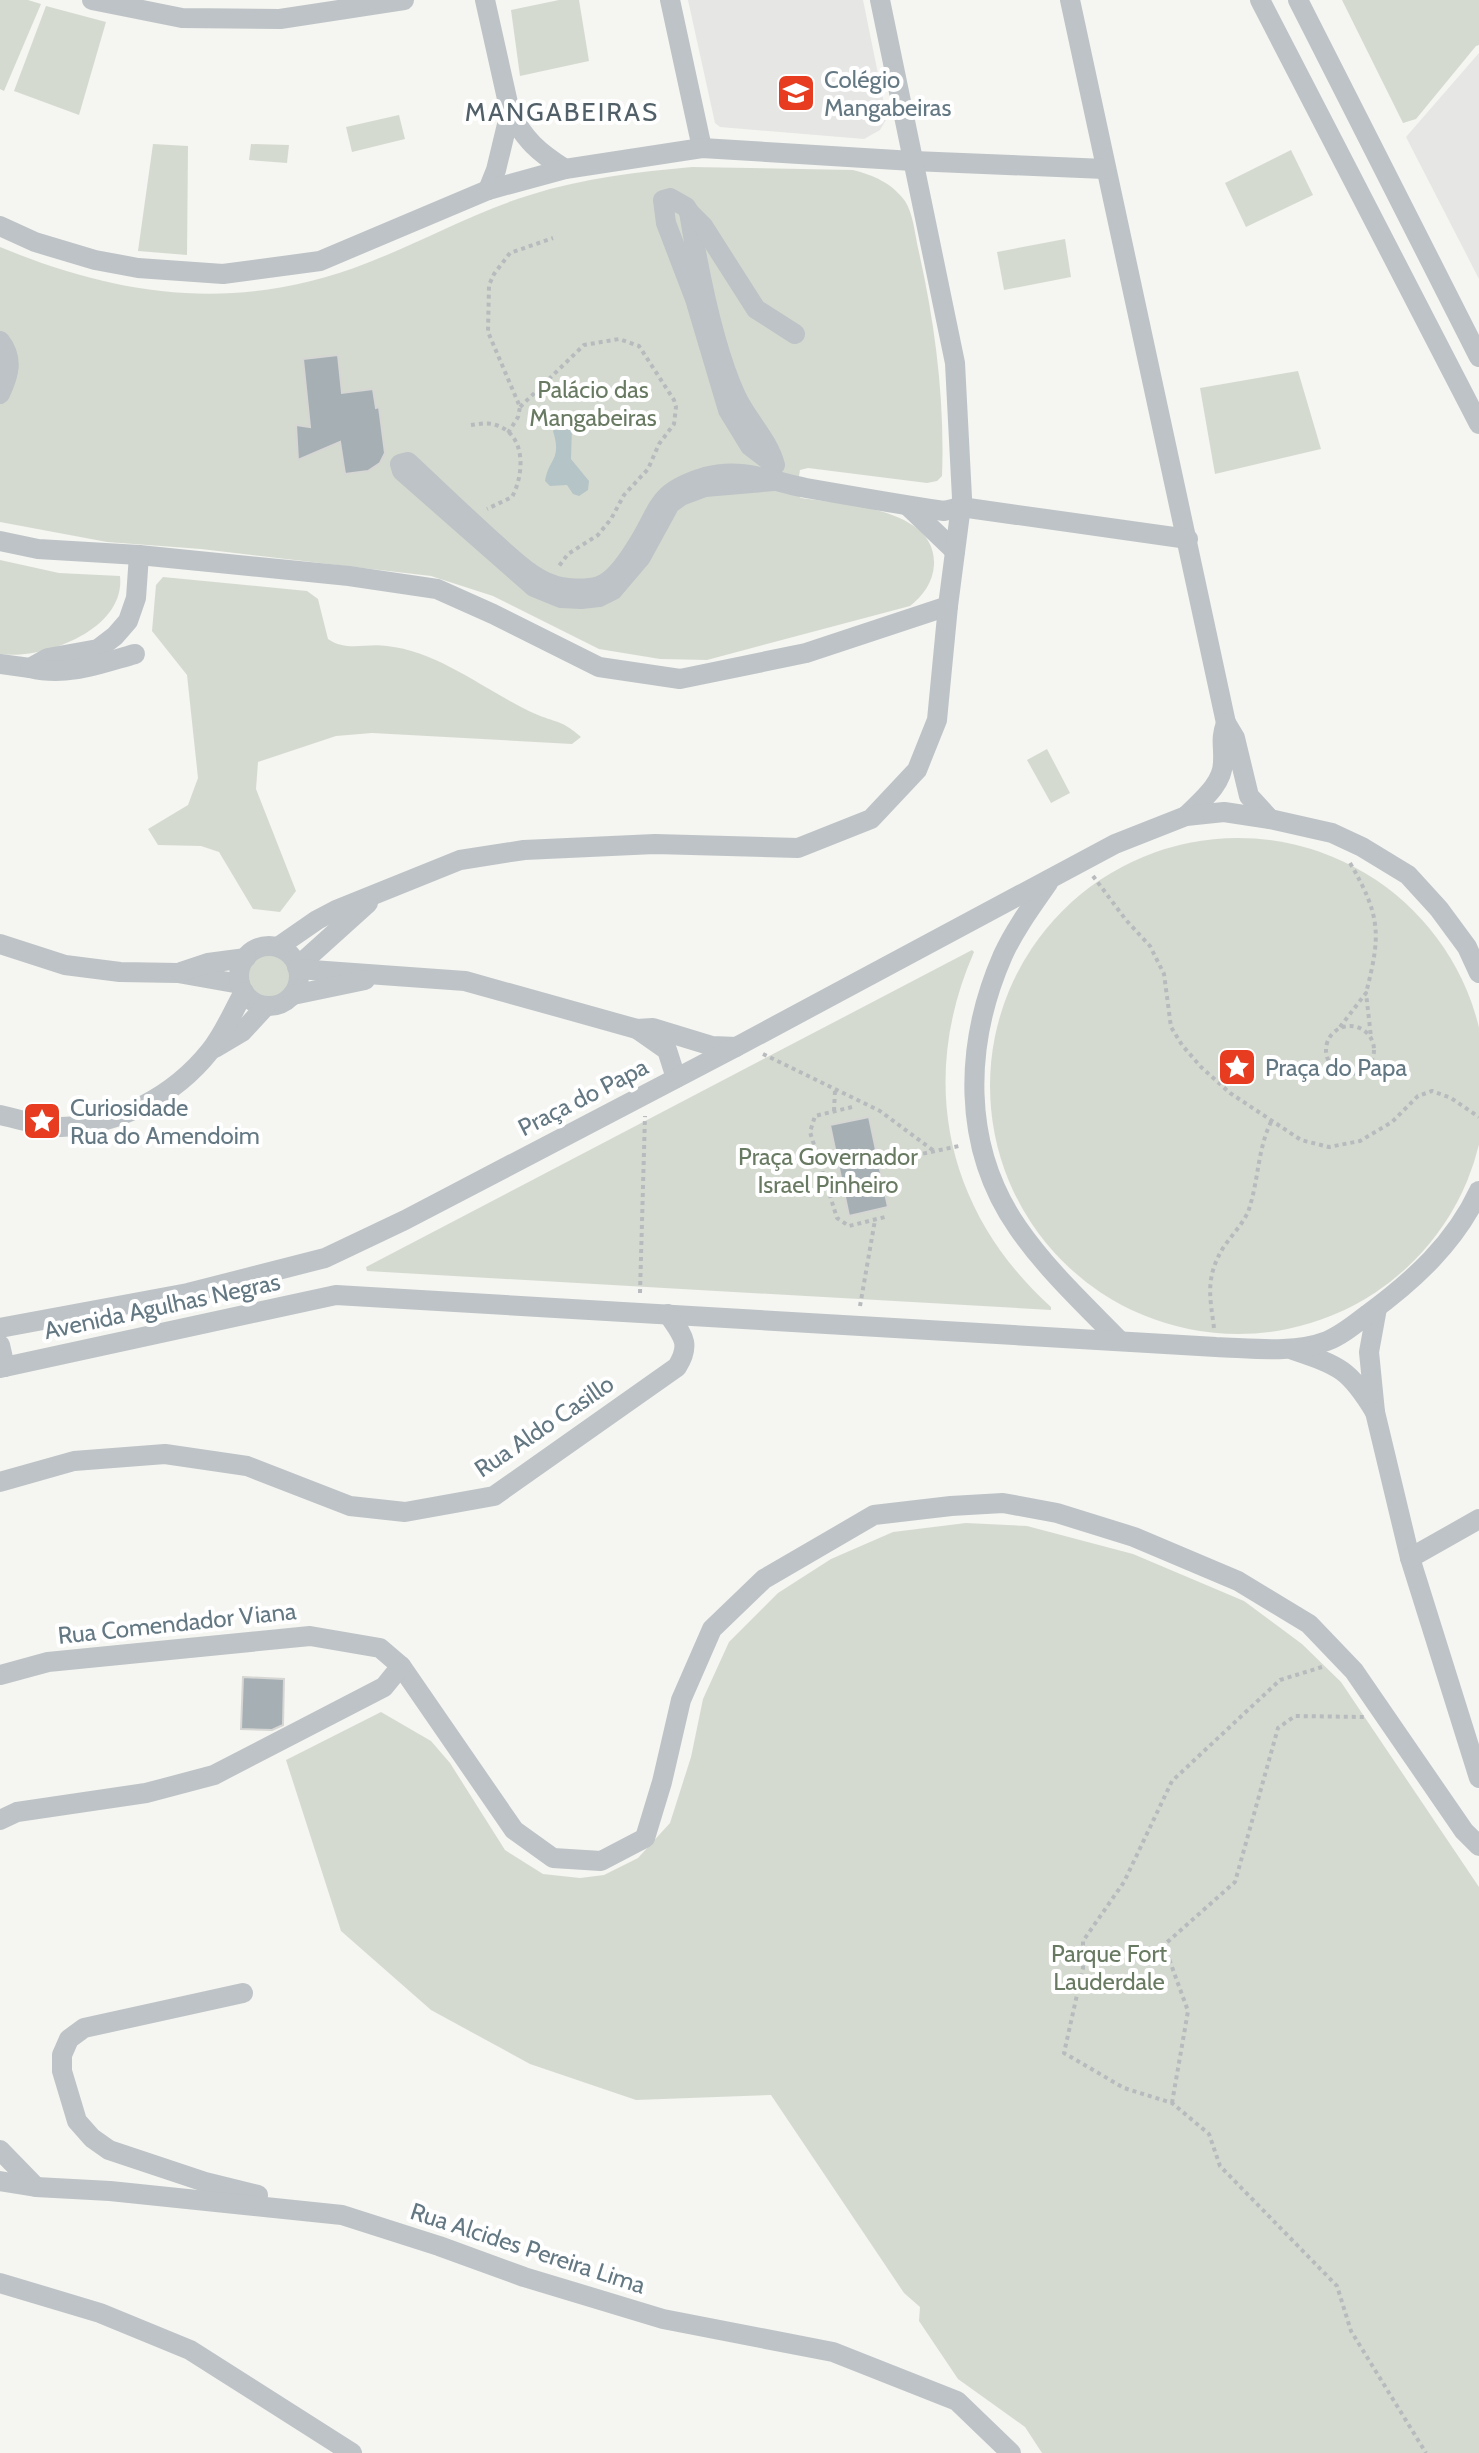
<svg xmlns="http://www.w3.org/2000/svg" width="1479" height="2453" font-family="Cabin,sans-serif">
<style>
.built{fill:#e6e6e5}
.green{fill:#d5dad0}
.water{fill:#b5c4c7}
.building{fill:#a6b0b4;stroke:#d6d6d4;stroke-width:2}
.lines{fill:none;stroke-linecap:round;stroke-linejoin:round}
.path{stroke:#b7bbbd;stroke-width:4;stroke-dasharray:4 4;stroke-linecap:butt}
.minor{stroke:#bdc3c6;stroke-width:20}
.labels{text-anchor:middle;dominant-baseline:central;stroke-width:8;stroke-linejoin:round;paint-order:stroke}
.poi-label{font-size:24px;fill:#637883;stroke:#fff;text-anchor:start}
.park-label{font-size:24px;fill:#697a62;stroke:#fff}
.street-label{font-size:24px;fill:#637883;stroke:#fff}
.neighbourhood-label{font-size:26px;letter-spacing:2px;fill:#516068;stroke:#fff}
</style>
<rect width="100%" height="100%" fill="#f5f5f1"/>
<g class="built">
<polygon points="688,0 863,0 887,118 880,130 864,139 720,127 715,123"/>
<polygon points="1479,53 1479,279 1406,137"/>
</g>
<g class="green">
<polygon points="0,0 28,0 41,4 4,91 0,89"/>
<polygon points="559,0 579,0 589,61 520,76 511,10"/>
<polygon points="1342,0 1479,0 1479,45 1476,46 1416,119 1403,123"/>
<polygon points="46,6 106,22 79,115 14,91"/>
<polygon points="399,115 405,139 352,152 346,127"/>
<polygon points="153,144 188,146 187,255 138,251"/>
<polygon points="251,144 289,145 287,163 249,160"/>
<polygon points="1291,150 1313,195 1246,227 1225,183"/>
<path d="M692 167 853 170C873 175 892 183 905 201 913 213 915 234 918 248 935 323 945 399 942 476L937 481 927 483 808 468 800 470 796 494 801 498C840 504 937 507 934 565 933 582 923 596 910 606L707 660 660 659 599 649 493 596 431 576 201 549 107 542 0 522V247C123 298 240 313 367 263 422 242 474 212 530 195 583 178 638 172 692 167Z"/>
<polygon points="1065,239 1071,277 1004,290 997,252"/>
<polygon points="1298,371 1321,449 1215,474 1200,388"/>
<path d="M0 560 59 573 120 576C126 630 43 660 0 654Z"/>
<path d="M163 577 307 591 318 599 328 639C347 652 365 643 387 646 442 652 489 694 538 715 558 723 563 721 581 737L572 744 372 733 336 736 258 762 256 789 296 891 280 912 253 909 219 852 201 846 158 845 148 829 188 805 198 778 187 675 152 631 156 585Z"/>
<polygon points="1047,749 1070,793 1051,803 1027,760"/>
<circle cx="1238" cy="1086" r="248"/>
<path d="M972 950 974 952C917 1082 947 1213 1051 1307V1310L367 1271 366 1267Z"/>
<circle cx="269" cy="976" r="22"/>
<polygon points="966,1523 1027,1526 1133,1554 1244,1601 1302,1644 1341,1682 1479,1887 1479,2453 1042,2453 1025,2427 958,2379 919,2321 920,2307 904,2293 771,2095 636,2100 530,2064 431,2010 341,1931 286,1760 381,1712 431,1741 450,1763 505,1850 543,1874 580,1878 604,1875 638,1858 670,1823 691,1757 703,1699 729,1642 778,1593 831,1559 893,1532"/>
</g>
<path class="water" d="M559 421H565L572 425 571 459 589 481 588 490 579 496 573 494 567 485 550 486 545 481C549 458 562 460 553 431Z"/>
<g class="building">
<polygon points="338,355 342,393 373,389 376,408 379,407 385,453 380,463 368,471 345,474 340,442 298,460 296,425 310,427 303,359"/>
<polygon points="869,1117 888,1207 849,1216 830,1125"/>
<polygon points="243,1677 284,1679 283,1725 272,1730 241,1729"/>
</g>
<g class="lines">
<g class="path">
<polyline points="520,407 584,345 619,339 639,346 674,400 676,407 674,424 659,444 648,469 624,495 611,519 598,535 568,554 559,566"/>
<path d="M471 425C479 424 488 422 496 425 527 435 524 475 512 497L487 509"/>
<polyline points="508,433 518,417 520,407 488,332 489,285 494,274 510,253 553,238"/>
<path d="M1350 863C1381 916 1381 935 1366 993"/>
<polyline points="1093,876 1126,920 1150,946 1164,974 1171,1027 1182,1045 1201,1067 1230,1093 1301,1140 1329,1147 1360,1141 1392,1122 1418,1096 1432,1091 1451,1098 1479,1117"/>
<circle cx="1350" cy="1050" r="24"/>
<polyline points="1340,1027 1366,993 1371,1037"/>
<polyline points="763,1054 880,1111 934,1151"/>
<polyline points="852,1107 815,1116 810,1132 837,1218 849,1226 885,1217"/>
<polyline points="834,1111 835,1090"/>
<polyline points="884,1162 959,1146"/>
<polyline points="640,1293 645,1116"/>
<polyline points="860,1306 875,1220"/>
<path d="M1214 1328C1210 1297 1205 1278 1223 1248 1231 1236 1242 1225 1248 1212 1259 1181 1257 1149 1272 1120"/>
<polyline points="1322,1667 1280,1680 1172,1781 1124,1882 1083,1941 1083,1968 1064,2053 1124,2088 1172,2103 1209,2134 1220,2166 1337,2286 1351,2331 1426,2453"/>
<polyline points="1172,2103 1188,2011 1164,1945 1235,1882 1278,1728 1295,1716 1364,1717"/>
</g>
<g class="minor">
<polyline points="92,0 182,18 280,19 404,0"/>
<polyline points="485,0 510,112"/>
<polyline points="670,0 702,148"/>
<polyline points="1070,0 1226,723"/>
<polyline points="1260,0 1479,424"/>
<polyline points="1298,0 1479,357"/>
<path d="M488 190 496 170 510 112C525 140 538 152 565 169"/>
<path d="M670 198 686 207 689 212C698 267 713 346 736 396 747 420 768 439 775 465L750 446 728 410 695 299 666 223 663 200Z"/>
<polyline points="689,212 703,226 756,309 795,334"/>
<polyline points="0,226 35,242 95,260 138,268 223,274 320,261 488,190 565,169 702,148 913,161 1105,169"/>
<path d="M0 341C14 359 9 375 0 394"/>
<path d="M774 481 705 487 681 496 670 504 641 557 613 590 599 597 581 599 561 598 534 587 402 471 400 464 408 462C438 490 467 518 497 545 513 559 531 577 551 584 563 589 586 590 599 586 614 581 628 560 636 547 661 508 655 492 705 477 743 467 770 481 806 488 852 496 898 504 944 511L961 507 1188 539"/>
<polyline points="908,506 955,551"/>
<polyline points="0,541 38,549 139,555 349,576 437,589 493,614 599,667 680,679 806,653 948,606"/>
<polyline points="0,664 30,668 48,658 98,649 115,636 128,621 136,598 139,555"/>
<path d="M30 668C67 677 99 664 135 654"/>
<path d="M1186 816C1201 801 1223 784 1223 762 1224 745 1220 740 1226 723L1235 738 1249 796 1270 819"/>
<path d="M1048 883C1032 906 1015 929 1003 955 964 1044 961 1146 1018 1228 1047 1270 1085 1305 1120 1341"/>
<polyline points="0,944 65,965 120,972 178,973 240,984"/>
<circle cx="269" cy="976" r="30"/>
<polyline points="278,947 317,920 336,910 460,860 524,850 655,844 798,848 871,819 917,770 937,720 948,606 962,498 955,363 880,0"/>
<polyline points="297,967 368,903"/>
<polyline points="298,969 465,981 637,1029"/>
<polyline points="181,972 208,963 246,958"/>
<polyline points="293,995 365,980"/>
<polyline points="215,1048 242,1032 266,1006"/>
<polyline points="676,1078 667,1050 637,1029 653,1028 712,1046 736,1047"/>
<path d="M0 1115C19 1119 42 1127 61 1127 119 1125 174 1096 210 1051 224 1034 233 1011 244 992"/>
<polyline points="0,1328 188,1293 325,1258 405,1220 736,1047 1115,844 1186,816 1224,812 1270,819 1332,833 1362,847 1408,875 1439,909 1467,947 1479,973"/>
<polyline points="0,1345 5,1367"/>
<path d="M1293 1350C1340 1366 1349 1369 1375 1412L1369 1352 1377 1308"/>
<path d="M0 1368 336 1295 1216 1347C1251 1348 1293 1354 1327 1341 1342 1335 1355 1324 1368 1314 1413 1281 1455 1243 1479 1191"/>
<polyline points="1375,1412 1410,1558 1479,1778"/>
<path d="M0 1482 74 1461 165 1454 247 1466 350 1506 405 1512 494 1496 677 1367C692 1343 682 1335 668 1314"/>
<polyline points="1410,1558 1479,1519"/>
<polyline points="0,1675 48,1662 310,1636 380,1648 401,1666 514,1830 553,1858 601,1861 645,1838 662,1782 681,1700 712,1629 764,1579 874,1515 951,1506 1003,1503 1057,1513 1134,1537 1238,1581 1309,1624 1354,1671 1464,1831 1479,1846"/>
<polyline points="0,1820 17,1812 146,1793 214,1775 384,1687 401,1666"/>
<polyline points="243,1993 84,2028 69,2039 62,2055 62,2071 77,2121 92,2138 109,2150 205,2182 258,2195"/>
<polyline points="0,2150 36,2187"/>
<polyline points="0,2181 36,2187 110,2191 342,2215 439,2246 524,2277 663,2319 833,2352 957,2401 1011,2453"/>
<polyline points="0,2283 100,2313 190,2350 352,2453"/>
</g>
</g>
<defs>
<symbol id="school-square" viewBox="-11 -11 22 22"><rect x="-9" y="-9" width="18" height="18" rx="4" fill="#e73c1f" stroke="#fff"/><path d="M0-5L7-2L0 1L-7-2ZM-4 1L0 2.5L4 1V4Q0 6-4 4Z" fill="#fff"/></symbol>
<symbol id="sight-square" viewBox="-11 -11 22 22"><rect x="-9" y="-9" width="18" height="18" rx="4" fill="#e73c1f" stroke="#fff"/><path d="M0-6L1.8-2.2L6-1.7L2.9 1.2L3.7 5.4L0 3.3L-3.7 5.4L-2.9 1.2L-6-1.7L-1.8-2.2Z" fill="#fff"/></symbol>
</defs>
<g fill-rule="evenodd">
<use href="#school-square" x="774" y="71" width="44" height="44"/>
<use href="#sight-square" x="1215" y="1045" width="44" height="44"/>
<use href="#sight-square" x="20" y="1099" width="44" height="44"/>
</g>
<g class="labels">
<g class="poi-label">
<text x="824" y="79">Colégio<tspan x="824" dy="28">Mangabeiras</tspan></text>
<text x="1265" y="1067">Praça do Papa</text>
<text x="70" y="1107">Curiosidade<tspan x="70" dy="28">Rua do Amendoim</tspan></text>
</g>
<g class="park-label">
<text x="593" y="389">Palácio das<tspan x="593" dy="28">Mangabeiras</tspan></text>
<text x="828" y="1156">Praça Governador<tspan x="828" dy="28">Israel Pinheiro</tspan></text>
<text x="1109" y="1953">Parque Fort<tspan x="1109" dy="28">Lauderdale</tspan></text>
</g>
<g class="street-label">
<text transform="translate(583 1097) rotate(-27)">Praça do Papa</text>
<text transform="translate(162 1306) rotate(-12)">Avenida Agulhas Negras</text>
<text transform="translate(544 1426) rotate(-34)">Rua Aldo Casillo</text>
<text transform="translate(177 1623) rotate(-6)">Rua Comendador Viana</text>
<text transform="translate(528 2248) rotate(18)">Rua Alcides Pereira Lima</text>
</g>
<g class="neighbourhood-label">
<text x="562" y="112">MANGABEIRAS</text>
</g>
</g>
</svg>
